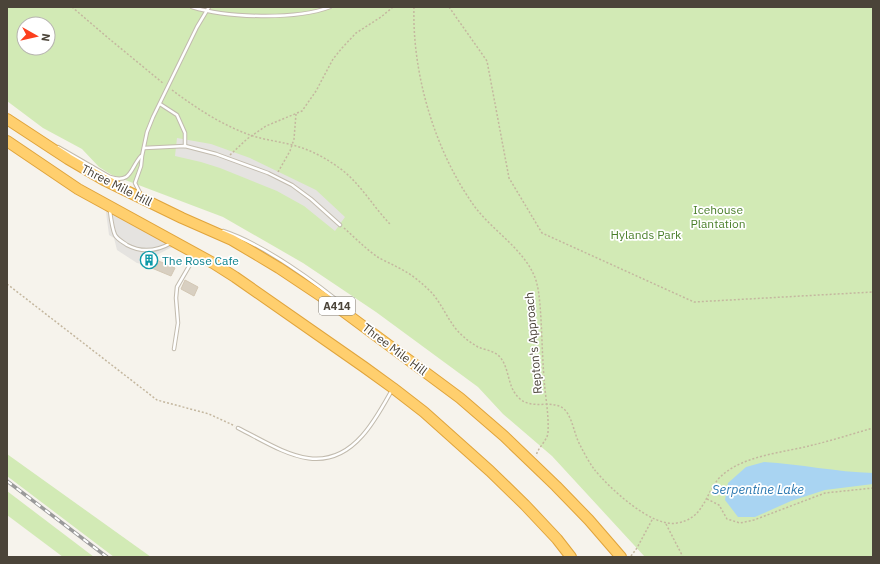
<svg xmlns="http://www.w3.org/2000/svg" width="880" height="564" font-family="'IBM Plex Sans',sans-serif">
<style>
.green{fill:#d2eab5;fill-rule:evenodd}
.parking{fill:#e5e3e0}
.water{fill:#a9d4f2}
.building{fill:#d8cfc1;stroke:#d3c7b4}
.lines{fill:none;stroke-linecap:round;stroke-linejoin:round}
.lane-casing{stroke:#c2bbae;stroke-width:4.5}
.highway-casing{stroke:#e0a43c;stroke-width:12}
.path{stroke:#c4b79f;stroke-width:1.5;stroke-dasharray:2 2;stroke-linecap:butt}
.lane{stroke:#fff;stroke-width:2.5}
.highway{stroke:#ffcf6e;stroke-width:10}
.rail-casing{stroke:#9a9a9a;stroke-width:3.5}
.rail{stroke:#fff;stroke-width:2;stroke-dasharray:6;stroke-linecap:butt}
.labels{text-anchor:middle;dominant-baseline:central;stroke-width:3.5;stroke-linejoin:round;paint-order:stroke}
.shield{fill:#fff;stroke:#817c74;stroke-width:1}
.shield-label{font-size:11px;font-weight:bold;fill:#4b4439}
.street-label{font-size:12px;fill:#4b4439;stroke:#fff}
.park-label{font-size:12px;fill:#4a7f2a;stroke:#fff}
.culture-label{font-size:12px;fill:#0d838f;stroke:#fff;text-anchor:start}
.water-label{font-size:13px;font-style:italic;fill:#2e7ab2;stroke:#fff}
</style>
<rect width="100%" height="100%" fill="#f6f3ec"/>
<g class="green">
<path d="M7 7H873V557H645L552 456 503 414 478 387 376 312 303 263 223 217 112 175 99 167 82 149 43 128 7 101ZM24 24H48V48H24Z"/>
<polygon points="7,454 151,557 114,557 7,476"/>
<polygon points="7,491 94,557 63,557 7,515"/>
</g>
<g class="parking">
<polygon points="177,138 211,144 250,158 316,190 345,217 335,231 304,206 277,191 220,168 201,162 175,156"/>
<polygon points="104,208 176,247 170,248 155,256 148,253 142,264 137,263 117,250 114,238 109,235 106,212"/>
</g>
<path class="water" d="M764 462C800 464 836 472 873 473V484L825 490 791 501 755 517H738L725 500 728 483 746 467Z"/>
<g class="building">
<polygon points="148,253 155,256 154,259 175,268 171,276 142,264"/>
<polygon points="185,280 198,287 194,296 181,289"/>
</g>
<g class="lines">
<defs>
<g id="lane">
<path d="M192 7C227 18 296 20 330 7"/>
<polyline points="160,104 177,115 185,133 185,146"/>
<path d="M58 147 110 177C132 184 130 168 141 156"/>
<polyline points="144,148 185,146 216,154 268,173 292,185 311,199 340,225"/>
<polyline points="140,193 135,183 141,166 142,156 147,132 153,117 197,27 209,7"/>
<path d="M110 211C111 219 112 228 115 235 118 240 123 242 127 245 142 253 157 251 171 243"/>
<path d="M223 231C263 244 317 283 350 311"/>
<polyline points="174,349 178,323 176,298 177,287 195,256"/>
<path d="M238 428C280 449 322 481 362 436 374 423 383 406 392 390"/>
</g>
<g id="highway">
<polyline points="7,119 68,159 104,180 182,218 232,240 279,268 336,306 460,398 504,436 556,486 589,520 621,557"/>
<polyline points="7,141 78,189 213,263 235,277 364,367 393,388 424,412 490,471 525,505 557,539 571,557"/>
</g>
</defs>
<use href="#lane" class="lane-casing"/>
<use href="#highway" class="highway-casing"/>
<g class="path">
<polyline points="72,7 107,37 164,84"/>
<path d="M414 7C412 74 435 152 475 207 493 231 521 247 534 275 538 284 539 295 540 305 542 329 542 353 544 378 545 395 549 414 548 432 548 440 538 447 536 456"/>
<polyline points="449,7 487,61 509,178 542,233 694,302 873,292"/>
<path d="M172 90C196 108 222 125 250 135 264 140 278 141 292 145 309 149 324 157 338 167 359 181 373 207 391 225"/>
<polyline points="230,155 247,139 266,126 302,111 316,91 333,59 342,48 356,33 381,17 393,7"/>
<polyline points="278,172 290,151 294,139 296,114"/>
<path d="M344 228C354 237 364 247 376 256 382 260 390 263 397 267 410 273 421 282 431 292 444 306 449 325 464 337 468 341 473 344 478 347 485 350 495 351 500 357 510 369 507 387 519 398 532 411 554 398 565 410 573 419 574 434 580 445 584 453 589 462 594 469 609 488 652 528 677 523 702 519 704 499 716 482 720 476 726 472 732 468 754 455 784 452 809 446 830 441 852 434 873 428"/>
<polyline points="7,284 157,400 209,414 235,426"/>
<polyline points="707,499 719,505 727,519 740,523 754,520 825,493 873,488"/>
<polyline points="666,524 683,557"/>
<polyline points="631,556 637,548 653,518"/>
</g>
<use href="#lane" class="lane"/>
<use href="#highway" class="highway"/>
<defs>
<polyline id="rail" points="7,481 107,557"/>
</defs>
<use href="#rail" class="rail-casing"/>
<use href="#rail" class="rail"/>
</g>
<defs>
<symbol id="building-ring" viewBox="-11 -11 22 22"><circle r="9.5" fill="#fff" stroke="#0f9aa8" stroke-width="1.5"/><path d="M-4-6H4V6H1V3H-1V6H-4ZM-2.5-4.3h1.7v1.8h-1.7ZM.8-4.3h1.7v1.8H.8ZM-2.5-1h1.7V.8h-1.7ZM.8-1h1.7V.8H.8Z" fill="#0f9aa8"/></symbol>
</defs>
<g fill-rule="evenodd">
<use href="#building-ring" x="139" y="250" width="20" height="20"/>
</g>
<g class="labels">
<rect class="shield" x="319" y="297" width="36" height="18" rx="3"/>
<g class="shield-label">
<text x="337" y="306">A414</text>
</g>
<g class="street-label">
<text transform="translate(117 185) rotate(27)">Three Mile Hill</text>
<text transform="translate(533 343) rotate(-95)">Repton's Approach</text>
<text transform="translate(395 349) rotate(37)">Three Mile Hill</text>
</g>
<g class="park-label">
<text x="718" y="209">Icehouse<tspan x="718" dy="14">Plantation</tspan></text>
<text x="646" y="234">Hylands Park</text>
</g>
<g class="culture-label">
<text x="162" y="260">The Rose Cafe</text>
</g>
<g class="water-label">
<text x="758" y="489">Serpentine Lake</text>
</g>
</g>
<rect width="880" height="564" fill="none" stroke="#4b4439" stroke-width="16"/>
<g transform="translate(36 36) rotate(98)"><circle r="19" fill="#ffffff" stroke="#b7b4b0"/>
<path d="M0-3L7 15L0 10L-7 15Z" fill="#fc3f1d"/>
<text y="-6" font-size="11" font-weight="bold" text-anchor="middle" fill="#4b4439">N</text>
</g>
</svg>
